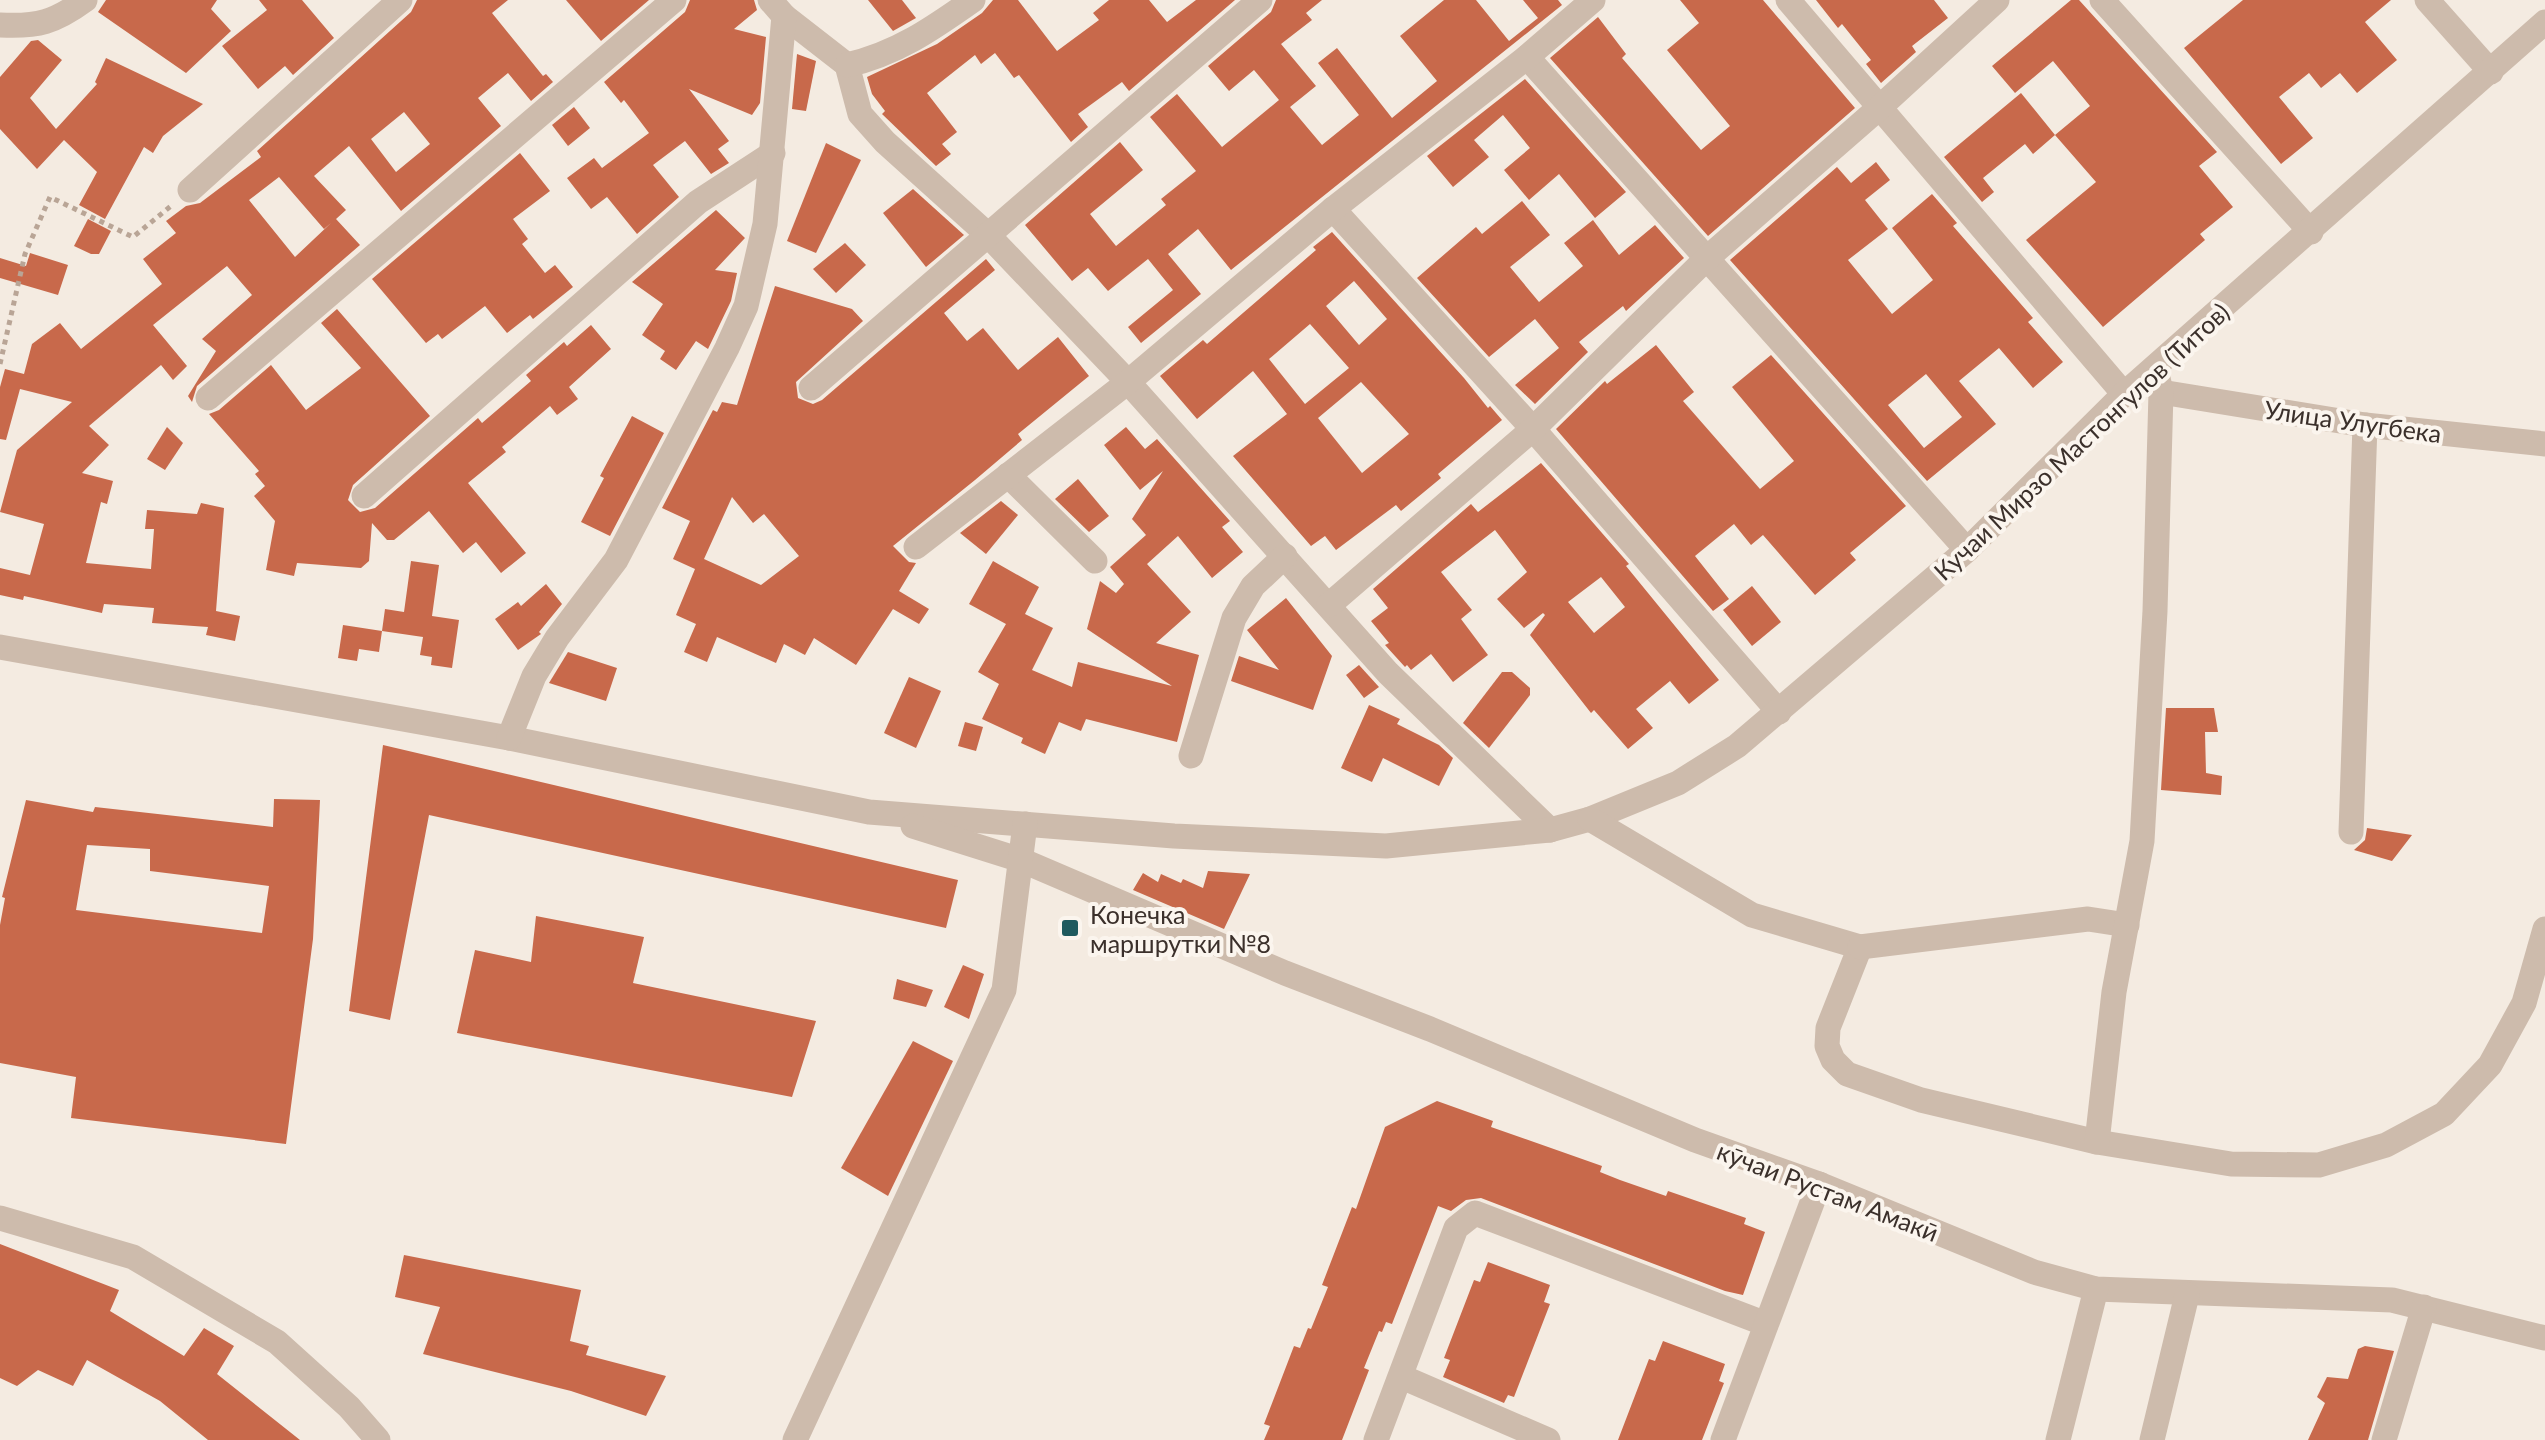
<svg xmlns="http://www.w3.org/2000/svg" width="2545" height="1440" font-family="Lato,sans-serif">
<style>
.building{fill:#c8694b;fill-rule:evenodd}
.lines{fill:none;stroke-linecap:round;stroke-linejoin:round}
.path{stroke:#b9a596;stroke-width:5;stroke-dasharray:5 5;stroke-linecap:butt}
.minor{stroke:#cdbbac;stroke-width:25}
.poi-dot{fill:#1f5a5e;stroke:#fbf5ee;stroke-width:4}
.labels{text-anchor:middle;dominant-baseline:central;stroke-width:8;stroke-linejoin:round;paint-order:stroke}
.street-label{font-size:25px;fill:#3b302b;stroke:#fbf5ee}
.poi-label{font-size:25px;fill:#3b302b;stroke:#fbf5ee;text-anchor:start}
</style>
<rect width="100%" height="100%" fill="#f4ebe1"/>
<g class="building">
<polygon points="106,0 217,0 211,9 231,31 186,73 98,12"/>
<polygon points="259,0 302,0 334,38 293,75 285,66 258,89 222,46 267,10"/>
<path d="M417 0H508L492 13 543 76 546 74 553 82 531 101 508 73 478 98 501 126 401 211 349 146 314 176 346 210 336 219 360 245 197 386 192 402 188 396 216 351 202 339 252 295 227 266 153 325 187 366 173 380 161 365 89 426 109 445 82 473 113 481 107 504 101 502 86 563 151 569 154 529H145L147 510 197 514 201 503 224 508 216 611 240 616 235 641 206 635 208 627 152 623 154 608 104 604 102 613 24 596 23 600 0 595V568L30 575 44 524 0 512 17 450 72 402 20 389 6 440 0 439V387L5 369 24 374 32 344 60 323 81 349 162 284 143 259 176 233 166 221 186 206 200 203 261 157 257 151 411 12ZM404 112 430 144 396 172 371 139ZM279 177 324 229 331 223 295 257 249 200Z"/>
<polygon points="566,0 649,0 601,41"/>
<polygon points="690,0 754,0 757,10 734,29 766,37 760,103 752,115 689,89 729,141 718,149 729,163 711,174 685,141 653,165 679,197 637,234 607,197 591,209 567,178 594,158 602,168 649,133 624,100 621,103 604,82 685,12"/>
<polygon points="868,0 902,0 916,18 893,31"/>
<polygon points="993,0 1018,0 1057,51 1099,20 1093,13 1109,0 1149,0 1167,22 1196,0 1235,0 1129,91 1122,82 1078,114 1088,127 1071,142 1019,75 1014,78 995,53 981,64 975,55 927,93 957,132 942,144 951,154 936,166 882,114 885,111 872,94 867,77 937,44 982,13"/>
<polygon points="1276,0 1322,0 1306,13 1312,20 1281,44 1316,86 1290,107 1322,145 1359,115 1318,63 1337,48 1392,118 1437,81 1400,36 1444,0 1476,0 1509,41 1538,18 1523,0 1558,0 1562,5 1231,270 1198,229 1168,254 1201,294 1141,343 1128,327 1173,290 1148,259 1108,291 1088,268 1072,281 1025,225 1120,142 1143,170 1090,214 1116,246 1166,205 1161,199 1196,171 1150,117 1177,94 1222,147 1279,100 1254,70 1229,91 1208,66 1271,12"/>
<polygon points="1680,0 1763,0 1855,108 1708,236 1550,58 1598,17 1626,54 1622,58 1701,150 1730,126 1667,50 1699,23"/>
<polygon points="1816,0 1934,0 1948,18 1912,46 1916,52 1881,83 1866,64 1871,60 1842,24 1838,28"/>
<polygon points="2071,0 2079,0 2217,152 2199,166 2233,207 2200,234 2205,240 2103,327 2026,240 2096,182 2055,135 2033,154 2025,144 1983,178 1994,192 1982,202 1944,157 2021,93 2055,135 2090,106 2053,61 2015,93 1992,66"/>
<polygon points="2243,0 2391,0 2365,22 2397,60 2357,93 2340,73 2321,88 2309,73 2279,97 2313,138 2281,164 2184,48"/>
<polygon points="38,40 62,60 30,98 56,129 97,84 95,82 106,58 203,104 163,136 153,153 144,147 105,219 79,205 97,172 64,140 37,169 0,129 0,77 31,41"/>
<polygon points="797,54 816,61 806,111 792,109"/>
<polygon points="1525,79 1626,192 1595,218 1559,174 1529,200 1504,170 1530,148 1503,115 1474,140 1489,157 1453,187 1427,156"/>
<polygon points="574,107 590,128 568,146 552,125"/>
<polygon points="826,143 861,160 816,253 787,241"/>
<polygon points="520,153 550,191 513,219 528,239 522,244 545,273 555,265 573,287 533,319 530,315 507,333 485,306 442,339 438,334 426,343 372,279"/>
<path d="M1876 162 1890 180 1865 200 1888 229 1848 260 1892 314 1933 280 1892 228 1932 194 1957 223 1953 226 2033 318 2028 322 2063 362 2033 388 1999 348 1959 381 1996 424 1927 481 1730 260 1837 167 1851 183ZM1926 374 1962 417 1924 448 1888 405Z"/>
<polygon points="913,189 964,235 926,267 883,213"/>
<polygon points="1522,201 1550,235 1510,267 1539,302 1583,266 1564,243 1593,220 1619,255 1655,225 1684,258 1626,311 1623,306 1579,342 1588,352 1535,404 1515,385 1559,348 1535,319 1489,357 1417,278 1476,227 1482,234"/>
<polygon points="716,210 745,238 715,270 737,273 731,301 708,349 696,341 676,370 660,359 665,351 642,335 663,304 632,282"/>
<polygon points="88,219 111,231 99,254 91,254 74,246"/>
<path d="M1332 232 1464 378 1488 408 1490 406 1502 420 1438 474 1441 478 1401 511 1396 505 1336 550 1325 536 1311 546 1233 456 1287 414 1253 371 1197 419 1160 376 1203 340 1207 344 1316 250 1313 247ZM1354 281 1387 319 1359 345 1326 306ZM1310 324 1349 368 1305 404 1269 359ZM1361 382 1409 434 1362 473 1318 418Z"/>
<polygon points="845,243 866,265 836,293 813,269"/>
<polygon points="30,253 68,265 58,295 0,278 0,258 26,266"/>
<path d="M986 259 995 270 944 313 967 341 983 328 1018 370 1058 337 1089 376 1018 434 1022 440 975 480 893 546 909 562 916 563 899 591 929 609 919 624 893 609 856 665 814 638 805 655 784 644 776 663 717 637 707 662 684 652 696 624 676 615 695 569 673 559 690 521 662 508 713 410 717 412 722 402 737 405 775 286 852 309 863 321 796 382 798 398 813 404 822 400ZM732 497 753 523 764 514 799 556 761 585 704 559Z"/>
<polygon points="337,309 430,416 353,485 348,500 360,512 375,508 478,418 482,423 531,381 526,375 564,342 567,346 591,325 611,349 569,387 578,399 557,415 550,406 502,447 506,452 468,483 526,553 501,573 476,542 463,553 429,511 394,540 387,540 372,523 369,561 361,568 297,563 294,576 266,570 275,521 254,496 265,486 255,474 259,471 209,414 219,410 271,365 306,410 361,368 321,323"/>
<polygon points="1656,345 1694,392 1683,401 1760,489 1794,461 1732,387 1771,355 1906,506 1850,553 1856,560 1815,595 1763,535 1751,545 1734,524 1695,556 1729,599 1713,611 1556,429 1605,381 1607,384"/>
<polygon points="632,416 664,433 610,536 581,522 604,478 600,476"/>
<polygon points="167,427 183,443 165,470 147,459"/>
<polygon points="1126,427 1145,449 1157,439 1230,521 1222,527 1243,552 1212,578 1178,536 1147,564 1191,612 1156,643 1199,655 1177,742 1086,719 1081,731 1059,722 1045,754 1021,743 1023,738 982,719 999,684 978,672 1006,624 969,604 993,561 1039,587 1025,614 1053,628 1032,670 1072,687 1078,662 1172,686 1087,629 1100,581 1116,593 1124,584 1110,567 1146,535 1132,519 1163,471 1140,490 1104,445"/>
<path d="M1541 463 1629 564 1626 566 1719 680 1689 704 1670 681 1636 709 1653 728 1628 749 1594 710 1591 713 1530 635 1545 615 1543 613 1524 628 1497 599 1527 572 1495 530 1441 572 1472 610 1461 619 1488 655 1453 682 1431 654 1411 670 1407 665 1405 667 1385 645 1389 643 1371 621 1388 608 1373 589 1471 504 1478 512ZM1601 577 1625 607 1594 633 1568 602Z"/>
<polygon points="1078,479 1109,516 1089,532 1055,499"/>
<polygon points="1001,501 1018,515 986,554 960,533"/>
<polygon points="411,561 439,565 432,616 459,620 452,668 431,665 432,657 420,655 423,637 382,631 385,609 404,612"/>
<polygon points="546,584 562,604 539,632 541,634 518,650 495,619 518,602 521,606"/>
<polygon points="1752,586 1781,622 1752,646 1723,610"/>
<polygon points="1286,598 1332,656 1313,710 1231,681 1239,656 1279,670 1247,630"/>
<polygon points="343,625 382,631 379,652 359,649 357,661 338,658"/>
<polygon points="568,652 617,668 606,701 549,683"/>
<polygon points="1359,665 1379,687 1364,698 1346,675"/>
<polygon points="1502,672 1512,672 1530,688 1530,695 1489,748 1463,723"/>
<polygon points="909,677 941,691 916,748 884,733"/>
<polygon points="1369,705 1400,719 1397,724 1439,745 1453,758 1439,786 1383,758 1372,782 1341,768"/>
<polygon points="2166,708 2214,708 2218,732 2205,732 2206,773 2222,776 2221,795 2161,790"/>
<polygon points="965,722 983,727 976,751 958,746"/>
<polygon points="383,745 958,880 946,928 429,815 390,1020 349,1011"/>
<path d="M274 799 320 800 313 939 286 1144 71 1118 76 1077 0 1063V925L5 898 2 897 26 800 93 812 95 807 273 827ZM87 845 150 849V871L269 886 262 933 76 910Z"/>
<polygon points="2367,828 2412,835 2392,861 2354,850 2365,840"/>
<polygon points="1208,871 1250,874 1224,929 1133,890 1143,873 1158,882 1161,874 1181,883 1183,879 1203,888"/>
<polygon points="536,916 644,937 633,983 816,1021 792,1097 457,1033 475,950 531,962"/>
<polygon points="963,965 984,974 969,1019 944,1007"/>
<polygon points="897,979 933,990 926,1007 893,999"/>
<polygon points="913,1041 953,1061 888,1196 841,1168"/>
<polygon points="1437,1101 1493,1121 1491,1127 1602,1166 1600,1172 1620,1180 1666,1196 1668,1191 1746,1218 1744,1224 1765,1232 1743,1295 1725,1291 1481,1198 1466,1200 1451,1211 1438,1206 1392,1324 1386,1322 1382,1332 1379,1331 1364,1368 1369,1370 1342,1440 1264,1440 1270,1426 1264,1424 1294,1346 1300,1348 1308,1328 1311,1329 1328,1287 1322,1285 1352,1207 1356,1209 1385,1127"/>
<polygon points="0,1244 119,1290 110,1311 184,1356 204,1328 234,1346 217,1374 300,1440 208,1440 160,1401 87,1360 73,1386 38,1370 17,1386 0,1378"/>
<polygon points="404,1255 581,1290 570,1341 589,1346 586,1355 666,1376 646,1416 571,1391 423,1354 440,1307 395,1297"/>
<polygon points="1488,1262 1550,1285 1544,1302 1550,1304 1514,1397 1508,1395 1504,1403 1443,1377 1450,1360 1444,1358 1474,1280 1480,1282"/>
<polygon points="1663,1341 1725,1364 1719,1381 1724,1383 1702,1440 1618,1440 1649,1359 1655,1361"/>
<polygon points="2365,1346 2394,1351 2368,1440 2308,1440 2325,1403 2317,1397 2327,1377 2348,1379 2358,1349"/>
</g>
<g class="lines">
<polyline class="path" points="0,364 25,254 50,197 133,237 171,206"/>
<g class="minor">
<polyline points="1788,0 2124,394"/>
<polyline points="2102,0 2311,232"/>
<polyline points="2427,0 2491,72"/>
<polyline points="784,16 847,65 860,114 885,142 987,234 1128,382 1388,673 1550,830"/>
<path d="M0 25C38 27 55 22 85 0"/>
<polyline points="1527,57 1967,550"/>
<path d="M847 65C896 54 932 29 973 0"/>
<polyline points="190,190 400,0"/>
<polyline points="1333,209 1533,429 1779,712"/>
<polyline points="811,388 1260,0"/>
<polyline points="2161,392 2365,425 2545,444"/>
<polyline points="208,398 674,0"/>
<polyline points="1008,475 1095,561"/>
<polyline points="364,496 698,202 773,153"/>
<polyline points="916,547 1128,382 1333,209 1527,57 1593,0"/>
<polyline points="1329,605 1533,429 1705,260 1879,108 1997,0"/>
<polyline points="0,647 509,738 869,812 1174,836 1386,846 1550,830 1590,819 1678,783 1737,746 1967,550 2124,394 2545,22"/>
<polyline points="509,738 534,676 557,638 616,560 727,348 746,306 765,224 784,16 770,0"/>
<polyline points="1191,756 1234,618 1253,586 1285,556"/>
<polyline points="1590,819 1752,915 1860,947 1828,1028 1827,1046 1833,1060 1847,1074 1921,1100 2097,1142 2231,1164 2319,1165 2386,1145 2444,1114 2490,1065 2524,1003 2545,929"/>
<polyline points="913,826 1021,860 1285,973 1430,1029 1695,1140 1819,1184 2034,1272 2096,1289 2392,1300 2545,1338"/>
<polyline points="2351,832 2365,425"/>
<polyline points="1860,947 2088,919 2127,925"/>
<polyline points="2097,1142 2114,992 2142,841 2155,611 2161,392 2156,369"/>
<polyline points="0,1218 133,1257 277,1342 349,1407 378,1440"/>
<polyline points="1402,1377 1548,1440"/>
<polyline points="795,1440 1004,990 1025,824"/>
<polyline points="1376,1440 1456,1228 1475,1213 1766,1324"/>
<polyline points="1723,1440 1819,1184"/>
<polyline points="2058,1440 2096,1289"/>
<polyline points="2152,1440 2187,1295"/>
<polyline points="2384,1440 2424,1307"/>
</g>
</g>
<rect class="poi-dot" x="1060" y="918" width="20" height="20" rx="5"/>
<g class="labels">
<g class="street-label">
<text transform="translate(2353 421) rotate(8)">Улица Улугбека</text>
<text transform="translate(2081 441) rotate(-43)">Кучаи Мирзо Мастонгулов (Титов)</text>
<text transform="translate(1828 1191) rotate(21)">кӯчаи Рустам Амакӣ</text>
</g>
<g class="poi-label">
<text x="1090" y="914">Конечка<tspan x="1090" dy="29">маршрутки №8</tspan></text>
</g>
</g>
</svg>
